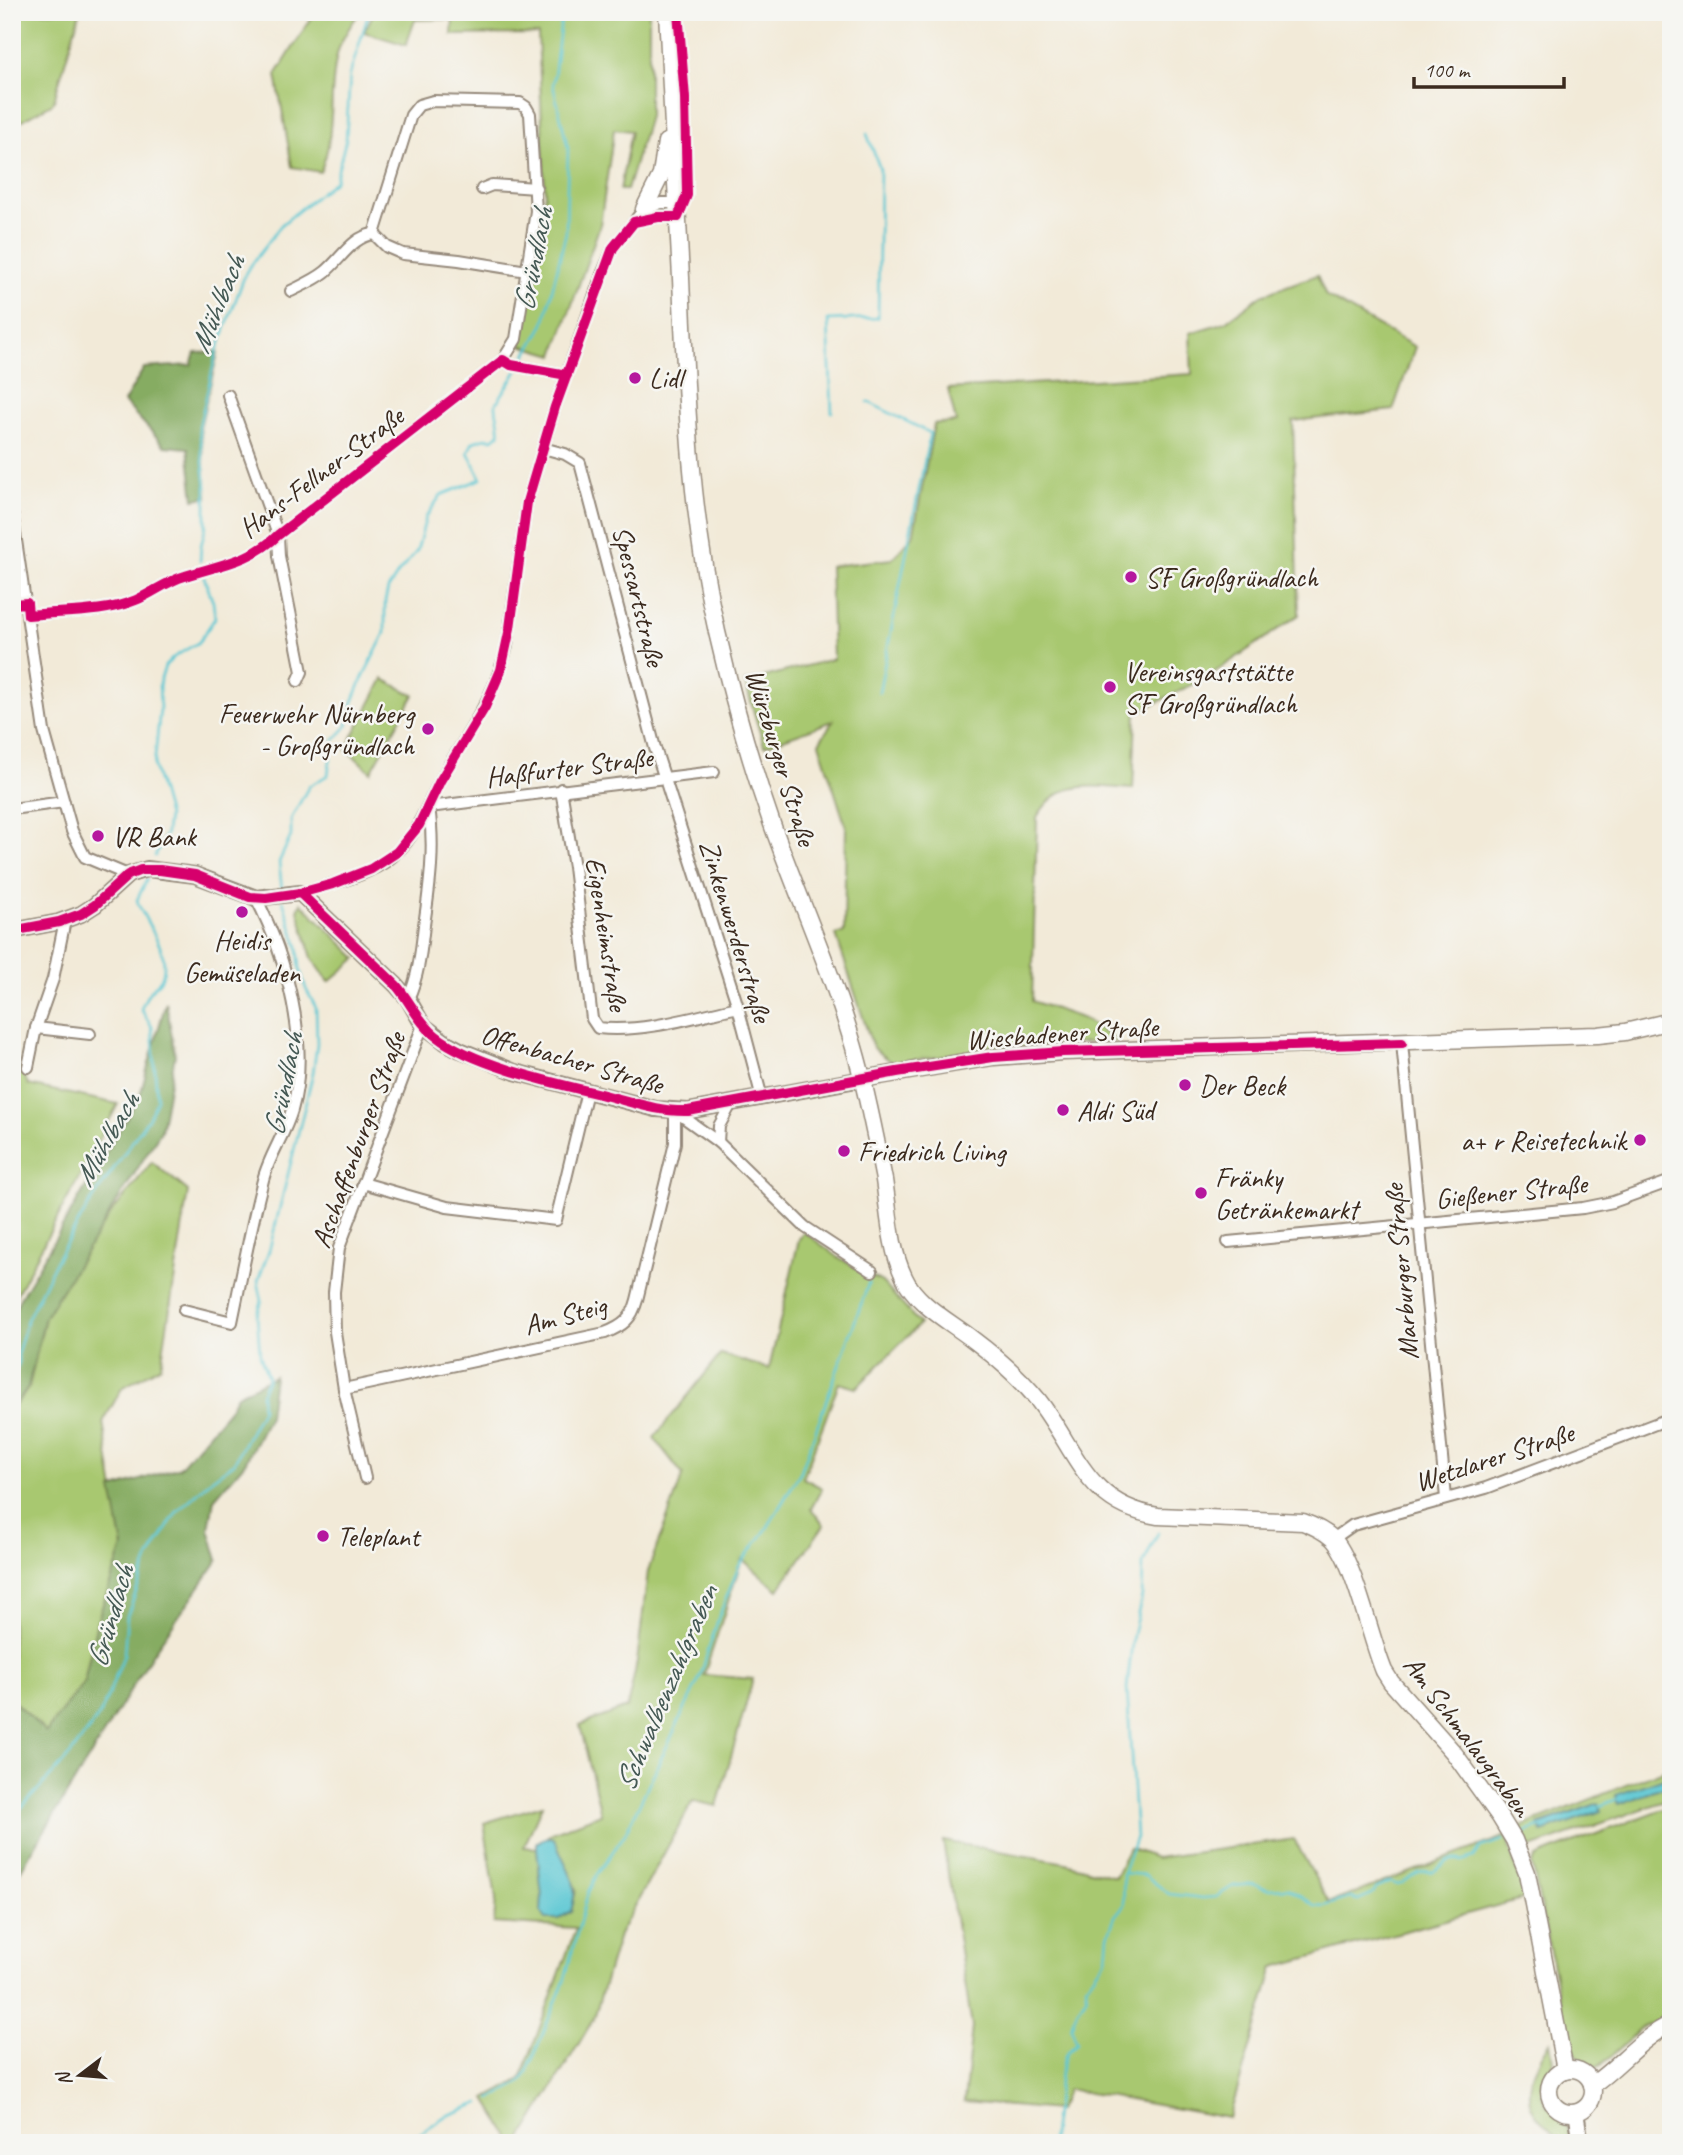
<svg xmlns="http://www.w3.org/2000/svg" width="1683" height="2155" font-family="Caveat,sans-serif">
<style>
.green{fill:#a8c870;stroke:#727947;stroke-width:2;fill-rule:evenodd}
.forest{fill:#86ac62;stroke:#606b40;stroke-width:2}
.water{fill:#5bc7d3;stroke:#4b7878;stroke-width:2}
.lines{fill:none;stroke-linecap:round;stroke-linejoin:round}
.stream{stroke:#5bc7d3;stroke-width:2.5}
.minor-casing{stroke:#968a7b;stroke-width:14}
.tertiary-casing{stroke:#968a7b;stroke-width:18}
.secondary-casing{stroke:#968a7b;stroke-width:19}
.minor{stroke:#fff;stroke-width:10}
.tertiary{stroke:#fff;stroke-width:14}
.secondary{stroke:#fff;stroke-width:16}
.cycleway-casing{stroke:#f6f6f2;stroke-width:15}
.cycleway{stroke:#d6006c;stroke-width:10}
.poi-dot{fill:#b5179e;stroke:#f6f6f2;stroke-width:2.5}
.labels{text-anchor:middle;dominant-baseline:central;stroke-width:5;stroke-linejoin:round;paint-order:stroke}
.poi-label{font-size:28px;fill:#3b2a1e;stroke:#f6f6f2;text-anchor:start}
.street-label{font-size:28px;fill:#3b2a1e;stroke:#f6f6f2}
.water-label{font-size:30px;font-style:italic;fill:#455954;stroke:#f6f6f2}
</style>
<rect width="100%" height="100%" fill="#f6f6f2"/>
<filter id="ink" filterUnits="userSpaceOnUse"><feTurbulence type="fractalNoise" baseFrequency=".0143" numOctaves="2"/><feDisplacementMap in="SourceGraphic" scale="14" xChannelSelector="R" yChannelSelector="G"/><feConvolveMatrix kernelMatrix="1 2 1 2 8 2 1 2 1" color-interpolation-filters="sRGB"/></filter>
<filter id="wash" filterUnits="userSpaceOnUse"><feTurbulence type="fractalNoise" baseFrequency=".00686" numOctaves="4" result="noise"/><feDisplacementMap in="SourceGraphic" scale="28" xChannelSelector="R" yChannelSelector="G"/><feGaussianBlur stdDeviation="1.57" result="paint"/><feColorMatrix in="noise" values="0 0 0 0 0 0 0 0 0 0 0 0 0 0 0 0 0 1.4 0 .05"/><feComposite in="paint" operator="in"/></filter>
<g filter="url(#wash)">
<rect width="100%" height="100%" fill="#f2ead8"/>
<g class="green">
<polygon points="12,12 80,12 53,103 12,126"/>
<path d="M315 12H360C352 23 342 38 338 51 327 90 337 135 320 172L292 167 276 75Z"/>
<polygon points="374,12 649,12 649,116 627,190 620,190 631,131 614,129 600,225 554,355 520,345 536,273 545,192 538,34 452,35 453,19 415,20 406,45 364,32"/>
<path d="M1317 275 1326 296 1415 347 1393 410 1293 421 1299 615 1209 676 1136 713 1133 789C1093 787 1061 777 1037 817L1032 1001 1084 1019 1117 1041 1059 1044 892 1062 873 1048 836 935 844 932 846 827 819 743 833 721 764 746 745 682 833 659 830 566 892 559 913 536 934 424 956 422 948 389 1192 374 1190 333 1225 322 1262 295Z"/>
<polygon points="383,679 414,695 371,772 346,749"/>
<polygon points="301,903 357,958 329,982 312,958 298,910"/>
<polygon points="12,1068 22,1068 28,1085 118,1104 12,1303"/>
<polygon points="152,1162 188,1191 161,1366 122,1388 103,1422 123,1547 97,1622 84,1682 46,1732 12,1700 12,1409 29,1387 45,1317 98,1230"/>
<polygon points="804,1232 842,1260 882,1282 920,1324 856,1388 839,1383 803,1478 822,1488 811,1509 824,1525 778,1590 742,1559 704,1675 753,1679 717,1806 693,1801 619,1935 594,2018 519,2143 513,2143 486,2099 521,2079 576,1928 494,1923 496,1898 484,1823 542,1805 524,1847 537,1848 542,1896 541,1912 549,1919 558,1919 571,1911 576,1890 556,1842 553,1838 547,1837 552,1833 601,1814 580,1725 627,1708 637,1662 648,1571 683,1475 654,1438 721,1354 769,1369 799,1239"/>
<path d="M1671 1767V1799L1525 1850 1516 1829ZM1664 1778 1668 1786 1619 1804 1616 1796ZM1599 1803 1542 1831 1540 1824Z"/>
<path d="M1671 1806V2015L1643 2027 1600 2066 1591 2068C1576 2060 1573 2048 1567 2034L1532 1864 1536 1857 1551 1851Z"/>
<polygon points="1506,1836 1525,1898 1274,1967 1229,2118 1068,2089 1058,2110 964,2102 972,2027 943,1841 1066,1863 1115,1877 1129,1848 1156,1858 1294,1839 1329,1903"/>
<path d="M1550 2042 1553 2061 1542 2087V2095L1545 2104 1563 2120 1569 2132 1571 2143H1558C1554 2130 1542 2124 1535 2113 1519 2089 1538 2063 1550 2042Z"/>
</g>
<g class="forest">
<polygon points="218,352 200,427 207,497 194,499 188,448 165,446 124,402 144,368 191,365 195,353"/>
<polygon points="166,1002 175,1055 161,1131 45,1317 28,1387 12,1409 12,1316 19,1300 140,1095"/>
<polygon points="274,1376 269,1416 245,1463 214,1499 209,1529 218,1560 153,1653 12,1884 12,1700 46,1732 84,1682 97,1622 123,1547 112,1489 180,1467 228,1411 237,1395"/>
</g>
<g class="water">
<polygon points="1664,1778 1668,1786 1619,1804 1616,1795"/>
<polygon points="1599,1803 1601,1811 1542,1832 1539,1825"/>
<path d="M547 1837 553 1838 556 1842C566 1870 581 1879 571 1911L558 1919H546L541 1912 542 1896 537 1848V1842Z"/>
</g>
<g class="lines">
<g class="stream">
<polyline points="522,362 544,324 566,232 568,148 553,85 562,12"/>
<polyline points="868,402 930,433 879,692"/>
<polyline points="832,412 828,320 878,318 880,169 867,134"/>
<polyline points="200,561 201,546 206,525 206,487 199,427 217,351 246,272 281,225 335,181 346,139 350,74 369,12"/>
<polyline points="155,856 166,833 168,816 154,766 160,709 159,685 165,666 174,657 199,642 215,618 213,602 204,577"/>
<path d="M282 891 279 862 291 836V819L309 786 328 775 333 741 347 726 350 709 364 675 385 633V601L388 589 399 572 417 551 426 517 441 495 481 479 468 452 473 442 485 438 493 439 499 434C501 423 495 414 496 404L517 371"/>
<path d="M12 1378 18 1366V1352L27 1320 58 1257 89 1205 149 1117 157 1100 152 1027 141 1009C143 1004 145 999 148 994 152 988 160 983 162 977 172 950 144 924 137 900L147 879"/>
<polyline points="1666,1783 1671,1781"/>
<polyline points="1600,1806 1617,1799"/>
<polyline points="12,1818 70,1755 101,1713 124,1655 127,1616 149,1558 176,1513 212,1479 234,1463 262,1409 261,1394 268,1378 260,1355 257,1316 262,1301 258,1281 269,1251 313,1073 317,1044 316,1008 306,989 300,969 298,947 283,901"/>
<polyline points="1521,1834 1540,1827"/>
<path d="M1123 1873 1145 1875 1169 1894 1203 1898 1216 1897 1233 1886 1252 1884 1268 1889 1288 1888 1315 1905 1324 1906 1350 1898 1358 1900 1372 1894 1377 1888 1390 1882 1398 1885C1412 1880 1418 1868 1433 1872 1442 1866 1451 1856 1462 1861L1474 1857 1481 1847 1503 1840"/>
<polyline points="491,2099 520,2083 527,2072 564,1982 588,1892 598,1873 625,1834 700,1677 719,1616 739,1566 766,1530 801,1471 869,1282"/>
<polyline points="406,2143 444,2117 480,2103"/>
<path d="M1051 2143 1060 2073 1066 2054 1077 2043 1071 2027C1073 2021 1075 2014 1078 2009 1084 2000 1089 1998 1086 1986L1106 1958 1108 1936 1115 1916 1124 1905 1123 1873 1136 1837 1127 1688 1133 1634 1142 1596 1143 1564 1158 1533"/>
</g>
</g>
</g>
<g filter="url(#ink)">
<g class="lines">
<defs>
<g id="minor">
<polyline points="482,189 492,185 536,188"/>
<polyline points="634,222 658,217 678,217"/>
<polyline points="374,234 387,247 403,254 459,260 527,271"/>
<path d="M291 291C303 285 315 280 325 272 341 259 353 236 374 234"/>
<polyline points="503,360 511,365 567,375"/>
<polyline points="228,395 278,535 279,556 302,672 298,681"/>
<polyline points="543,448 565,454 580,463 655,748 738,1007 762,1098"/>
<polyline points="12,513 44,731 72,831 85,857 128,875"/>
<polyline points="12,604 27,603"/>
<path d="M28 615C64 611 102 614 136 600 153 593 167 581 185 576 219 565 252 561 278 535L503 360 516 339 536 211 530 114 526 107 520 103 433 101 419 105 411 115 374 234"/>
<path d="M561 789 574 867 592 1019 598 1028C644 1033 693 1017 738 1007"/>
<polyline points="19,808 64,802"/>
<path d="M300 893C328 885 360 878 385 862 415 843 425 808 441 779 468 731 493 702 507 646L527 502 555 407 601 277 613 248 644 209 661 203H677"/>
<path d="M408 999C419 975 421 951 424 925 430 885 435 847 429 807L714 772"/>
<polyline points="36,1028 90,1034"/>
<polyline points="1402,1043 1446,1498"/>
<polyline points="28,1067 36,1028 53,979 65,920"/>
<polyline points="675,1111 718,1142 805,1227 872,1271"/>
<polyline points="718,1142 719,1126 731,1104"/>
<polyline points="363,1183 447,1207 556,1220 587,1091"/>
<polyline points="1228,1242 1583,1208 1613,1202 1671,1181"/>
<path d="M184 1310 232 1322C242 1274 251 1226 263 1180 269 1156 285 1134 292 1110 311 1045 286 956 256 898"/>
<path d="M344 1389 605 1333C623 1326 632 1319 637 1300L675 1143V1111"/>
<polyline points="365,1478 344,1389 335,1332 334,1292 339,1248 423,1025"/>
<polyline points="1333,1539 1353,1525 1486,1488 1671,1418"/>
</g>
<g id="tertiary">
<polyline points="12,931 59,922 81,914 95,905 128,875 147,869 195,875 256,898 300,893 396,985 408,999 423,1025 445,1042 460,1050 515,1072 656,1109 688,1111 862,1079"/>
<polyline points="1576,2112 1581,2143"/>
</g>
<g id="secondary">
<path d="M667 12C671 101 677 189 681 278 686 397 690 515 717 632 732 697 750 761 772 824 800 902 835 978 857 1058 868 1098 876 1139 884 1180 889 1212 890 1248 904 1277 916 1304 949 1321 971 1338 995 1356 1019 1376 1038 1400 1077 1450 1086 1505 1158 1516L1303 1522C1314 1526 1323 1530 1332 1538 1354 1559 1370 1638 1384 1671L1391 1682 1454 1753 1500 1817 1514 1840 1527 1873 1565 2070"/>
<polyline points="644,209 661,175 666,142"/>
<polyline points="862,1079 993,1057 1063,1052 1598,1035 1625,1032 1671,1021"/>
<circle cx="1571" cy="2091" r="22"/>
<path d="M1592 2085C1620 2066 1640 2038 1671 2024"/>
</g>
</defs>
<use href="#minor" class="minor-casing"/>
<use href="#tertiary" class="tertiary-casing"/>
<use href="#secondary" class="secondary-casing"/>
<use href="#minor" class="minor"/>
<use href="#tertiary" class="tertiary"/>
<use href="#secondary" class="secondary"/>
<defs>
<g id="cycleway">
<path d="M12 604 27 603 28 615C64 611 102 614 136 600 153 593 167 581 185 576 219 565 252 561 278 535L503 360 511 365 567 375"/>
<path d="M300 893 396 985C410 1001 419 1023 436 1036 474 1066 559 1084 608 1096 635 1103 660 1112 688 1111L897 1072 993 1057 1063 1052 1402 1043"/>
<polyline points="12,931 59,922 81,914 95,905 128,875 141,870 160,870 195,875 250,897 266,898 300,893 333,884 371,869 397,852 419,825 440,781 485,707 501,670 510,628 527,502 555,407 613,248 634,222 658,217 678,217 687,195 685,98 678,12"/>
</g>
</defs>
<use href="#cycleway" class="cycleway-casing"/>
<use href="#cycleway" class="cycleway"/>
</g>
</g>
<g class="poi-dot">
<circle cx="635" cy="378" r="7"/>
<circle cx="1131" cy="577" r="7"/>
<circle cx="1110" cy="687" r="7"/>
<circle cx="428" cy="729" r="7"/>
<circle cx="98" cy="836" r="7"/>
<circle cx="242" cy="912" r="7"/>
<circle cx="1185" cy="1085" r="7"/>
<circle cx="1063" cy="1110" r="7"/>
<circle cx="1640" cy="1140" r="7"/>
<circle cx="844" cy="1151" r="7"/>
<circle cx="1201" cy="1193" r="7"/>
<circle cx="323" cy="1536" r="7"/>
</g>
<g class="labels">
<g class="poi-label">
<text x="649" y="378">Lidl</text>
<text x="1145" y="577">SF Großgründlach</text>
<text x="1124" y="671">Vereinsgaststätte<tspan x="1124" dy="32">SF Großgründlach</tspan></text>
<text x="414" y="713" text-anchor="end">Feuerwehr Nürnberg<tspan x="414" dy="32">- Großgründlach</tspan></text>
<text x="112" y="836">VR Bank</text>
<text x="242" y="940" text-anchor="middle">Heidis<tspan x="242" dy="32">Gemüseladen</tspan></text>
<text x="1199" y="1085">Der Beck</text>
<text x="1077" y="1110">Aldi Süd</text>
<text x="1626" y="1140" text-anchor="end">a+ r Reisetechnik</text>
<text x="858" y="1151">Friedrich Living</text>
<text x="1215" y="1177">Fränky<tspan x="1215" dy="32">Getränkemarkt</tspan></text>
<text x="337" y="1536">Teleplant</text>
</g>
<g class="street-label">
<text transform="translate(321 472) rotate(-37)">Hans-Fellner-Straße</text>
<text transform="translate(639 596) rotate(76)">Spessartstraße</text>
<text transform="translate(781 757) rotate(73)">Würzburger Straße</text>
<text transform="translate(569 767) rotate(-7)">Haßfurter Straße</text>
<text transform="translate(736 931) rotate(73)">Zinkenwerderstraße</text>
<text transform="translate(607 934) rotate(81)">Eigenheimstraße</text>
<text transform="translate(1062 1033) rotate(-4)">Wiesbadener Straße</text>
<text transform="translate(572 1059) rotate(16)">Offenbacher Straße</text>
<text transform="translate(358 1140) rotate(-70)">Aschaffenburger Straße</text>
<text transform="translate(1511 1191) rotate(-6)">Gießener Straße</text>
<text transform="translate(1401 1272) rotate(-95)">Marburger Straße</text>
<text transform="translate(565 1315) rotate(-15)">Am Steig</text>
<text transform="translate(1494 1457) rotate(-18)">Wetzlarer Straße</text>
<text transform="translate(1468 1736) rotate(53)">Am Schmalaugraben</text>
</g>
<g class="water-label">
<text transform="translate(533 259) rotate(-79)">Gründlach</text>
<text transform="translate(217 304) rotate(-68)">Mühlbach</text>
<text transform="translate(283 1084) rotate(-79)">Gründlach</text>
<text transform="translate(106 1139) rotate(-60)">Mühlbach</text>
<text transform="translate(110 1616) rotate(-74)">Gründlach</text>
<text transform="translate(666 1688) rotate(-67)">Schwalbenzahlgraben</text>
</g>
</g>
<rect width="1683" height="2155" fill="none" stroke="#f6f6f2" stroke-width="42"/>
<g transform="translate(80 2075) rotate(254)" stroke="#f6f6f2" stroke-width="5" paint-order="stroke">
<path d="M0-5L12 26L0 18L-12 26Z" fill="#3b2a1e"/>
<text y="-10" font-size="19" font-weight="bold" text-anchor="middle" fill="#3b2a1e">N</text>
</g>
<path d="M1414 77v10h150v-10" fill="none" stroke="#3b2a1e" stroke-width="3.5"/>
<text x="1424" y="77" font-size="21" fill="#3b2a1e" stroke="#f6f6f2" stroke-width="5" paint-order="stroke">100 m</text>
</svg>
